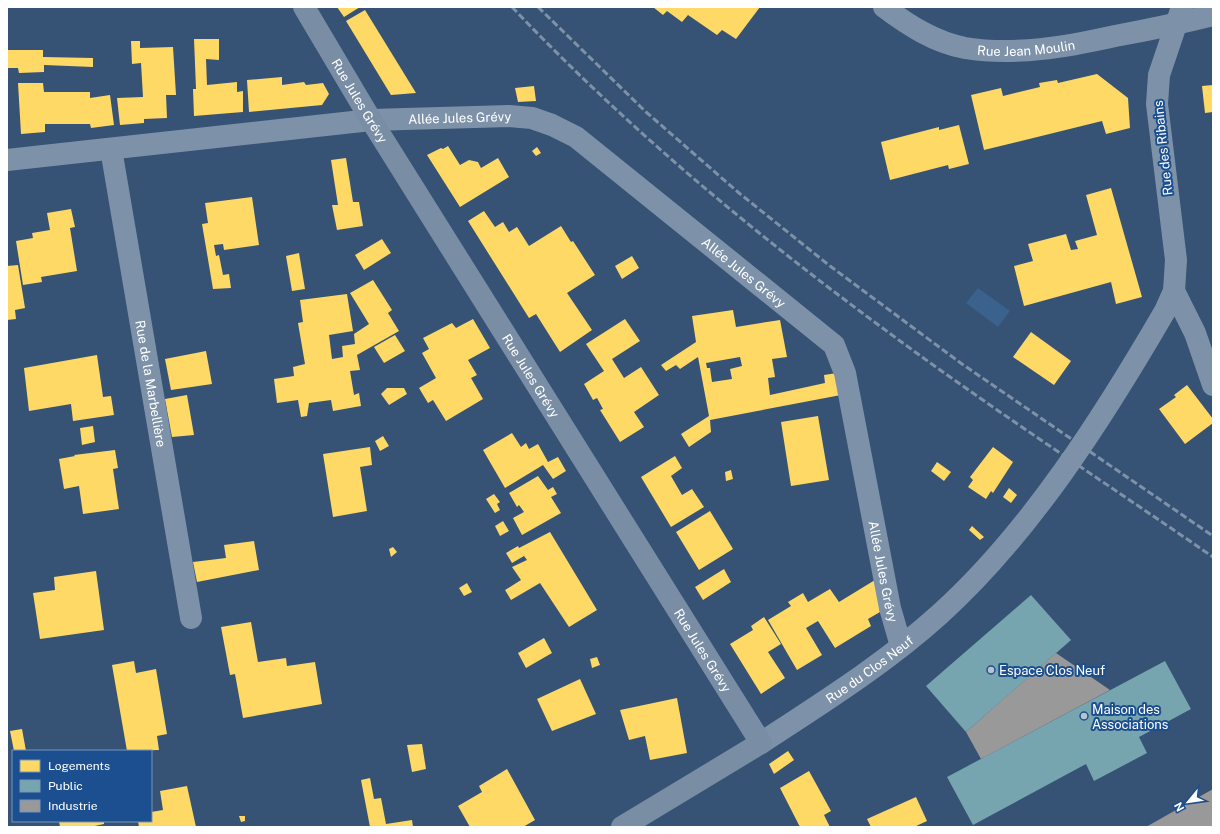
<svg xmlns="http://www.w3.org/2000/svg" width="1220" height="834" font-family="'Public Sans',sans-serif">
<style>
.water{fill:#3b618d}
.homes{fill:#ffd966;fill-rule:evenodd}
.public{fill:#76a5af}
.industry{fill:#999}
.lines{fill:none;stroke-linecap:round;stroke-linejoin:round}
.street{stroke:#7d92a8;stroke-width:22}
.secondary{stroke:#798da4;stroke-width:22}
.rail{stroke:#7e92a7;stroke-width:3;stroke-dasharray:7 3;stroke-linecap:butt}
.poi-dot{fill:#b9c2ce;stroke:#1b4f8f;stroke-width:1.5}
.labels{text-anchor:middle;dominant-baseline:central;stroke-width:4;stroke-linejoin:round;paint-order:stroke}
.street-label{font-size:13px;fill:#fff;stroke:#1b4f8f}
.poi-label{font-size:13px;fill:#fff;stroke:#1b4f8f;text-anchor:start}
</style>
<rect width="100%" height="100%" fill="#365274"/>
<polygon class="water" points="978,288 1010,311 998,327 966,303"/>
<g class="homes">
<polygon points="337,7 360,7 344,17"/>
<polygon points="653,7 760,7 736,39 722,30 717,35 688,15 682,22 667,11 663,15"/>
<polygon points="365,10 416,93 391,95 346,21"/>
<polygon points="194,39 219,39 219,60 206,59 207,85 237,82 237,92 243,91 243,112 194,116 193,89 196,89"/>
<polygon points="131,41 140,41 140,48 173,47 176,95 166,95 167,118 144,119 144,123 120,125 117,98 143,97 141,63 132,64"/>
<polygon points="7,50 43,50 43,57 93,58 93,67 44,65 44,72 19,73 18,68 7,68"/>
<polygon points="1097,74 1128,98 1130,128 1106,134 1102,121 984,150 971,95 1001,88 1003,96 1040,87 1039,83 1057,80 1058,83"/>
<polygon points="282,77 282,85 304,82 306,85 323,83 329,94 322,105 249,112 247,80"/>
<polygon points="18,83 43,83 44,92 90,92 90,98 110,95 114,125 91,128 90,124 45,124 45,132 21,134"/>
<polygon points="1213,85 1213,112 1205,113 1202,86"/>
<polygon points="534,86 536,101 518,102 515,88"/>
<polygon points="959,125 969,164 949,169 948,165 890,180 881,142 939,127 939,130"/>
<polygon points="448,146 460,165 469,160 478,162 481,168 498,158 509,177 460,207 427,155 441,148 443,149"/>
<polygon points="537,147 541,153 536,156 532,151"/>
<polygon points="346,158 353,202 359,202 363,226 337,230 332,205 338,205 331,160"/>
<polygon points="1111,188 1142,297 1116,304 1111,282 1024,306 1014,266 1033,261 1028,244 1066,234 1071,250 1078,249 1075,241 1097,235 1086,195"/>
<polygon points="252,197 259,245 224,250 223,244 214,245 216,256 219,255 223,275 229,274 231,288 213,289 202,224 208,223 205,203"/>
<polygon points="71,209 75,227 70,228 77,271 41,277 42,282 23,285 16,241 33,238 32,233 50,230 47,213"/>
<polygon points="484,211 495,227 503,222 509,232 517,227 529,246 561,226 571,242 573,241 595,275 567,293 592,330 560,352 536,314 529,318 468,221"/>
<polygon points="382,239 391,253 364,270 355,255"/>
<polygon points="299,253 305,289 292,291 286,256"/>
<polygon points="632,256 639,268 622,279 615,266"/>
<polygon points="18,265 25,308 15,310 16,319 7,320 7,266"/>
<polygon points="373,280 392,310 388,313 399,331 357,355 360,370 350,371 354,395 359,393 361,406 333,411 331,400 309,403 307,416 301,417 298,400 277,403 274,379 294,376 293,367 305,364 298,323 303,322 300,300 347,294 353,331 329,335 332,359 343,357 342,346 355,344 354,334 369,324 350,293"/>
<path d="M733 310 736 327 780 320 787 357 772 359 775 377 768 378 770 395 825 383 824 375 837 373 841 395 710 420 711 432 689 447 681 434 709 416 698 357 680 369 676 365 666 371 661 365 696 342 692 316ZM740 357 742 366 730 369 732 379 712 382 710 368H707L706 363Z"/>
<polygon points="473,319 490,348 468,360 477,375 471,378 483,399 446,421 433,400 428,403 419,388 436,378 422,353 429,349 423,338 452,323 456,328"/>
<polygon points="625,319 640,341 612,359 624,378 641,367 659,395 634,412 644,427 620,442 600,410 603,409 597,398 593,400 584,384 604,371 586,344"/>
<polygon points="1031,332 1071,361 1054,385 1013,357"/>
<polygon points="395,335 405,351 384,363 374,347"/>
<polygon points="206,351 212,384 171,390 165,359"/>
<polygon points="97,355 103,397 111,396 114,415 73,421 71,404 29,411 24,368"/>
<polygon points="1187,385 1213,419 1213,423 1185,444 1159,409 1176,397 1174,395"/>
<polygon points="387,388 404,388 407,394 389,405 381,394"/>
<polygon points="187,395 194,435 172,437 165,399"/>
<polygon points="818,416 829,480 791,486 781,422"/>
<polygon points="93,426 95,442 82,445 80,428"/>
<polygon points="512,433 521,447 526,443 529,449 538,444 548,462 558,457 566,471 553,479 543,465 505,488 483,450"/>
<polygon points="383,436 389,446 380,451 375,441"/>
<polygon points="370,447 372,465 360,467 367,511 333,517 323,454"/>
<polygon points="993,447 1013,462 993,493 991,491 986,499 968,487 973,480 970,477"/>
<polygon points="115,450 118,468 113,469 119,509 83,514 79,486 64,489 59,459 75,456 74,455"/>
<polygon points="675,456 682,468 671,476 682,495 692,489 704,507 671,527 641,477"/>
<polygon points="937,462 951,472 944,481 931,471"/>
<polygon points="731,470 733,479 726,481 725,472"/>
<polygon points="538,476 548,490 553,487 557,494 551,497 561,513 522,535 513,518 524,512 519,505 517,507 509,493"/>
<polygon points="1009,488 1017,495 1011,503 1003,497"/>
<polygon points="494,494 500,502 497,504 500,510 495,513 486,499"/>
<polygon points="710,511 733,549 699,570 676,532"/>
<polygon points="503,521 509,531 500,536 495,526"/>
<polygon points="972,526 984,537 980,540 969,530"/>
<polygon points="550,532 597,610 569,627 540,583 511,600 505,590 521,580 512,567 527,560 524,556 512,563 506,553 518,546 519,548"/>
<polygon points="254,541 259,570 197,582 193,562 226,558 224,545"/>
<polygon points="393,547 397,552 391,557 389,549"/>
<polygon points="724,569 731,582 703,600 695,587"/>
<polygon points="96,571 104,630 40,639 33,593 55,590 54,577"/>
<polygon points="875,580 880,612 868,619 871,626 835,648 818,621 806,628 822,655 797,670 768,620 791,606 788,602 803,593 808,602 830,589 839,602"/>
<polygon points="467,583 472,592 464,596 459,588"/>
<polygon points="764,617 781,644 768,652 785,678 761,694 730,644 753,630 751,626"/>
<polygon points="251,622 258,662 286,658 287,666 315,662 322,704 243,718 235,674 230,675 221,627"/>
<polygon points="544,638 552,653 526,668 518,653"/>
<polygon points="597,657 600,665 592,668 590,659"/>
<polygon points="134,661 136,673 156,669 167,734 157,736 159,750 127,751 112,665"/>
<polygon points="580,679 596,714 552,731 537,699"/>
<polygon points="677,698 687,753 650,760 645,736 629,740 620,710"/>
<polygon points="22,729 26,751 14,751 10,731"/>
<polygon points="422,744 426,769 412,772 407,745"/>
<polygon points="788,751 794,760 774,774 769,764"/>
<polygon points="507,769 535,820 523,827 470,827 458,806 482,792 479,786"/>
<polygon points="809,771 831,811 824,815 830,827 800,827 780,788"/>
<polygon points="370,778 374,799 381,798 386,824 412,820 413,827 370,827 361,780"/>
<polygon points="187,786 196,827 139,827 138,821 151,821 151,812 163,810 160,791"/>
<polygon points="916,797 927,821 914,827 871,827 867,819"/>
<polygon points="239,816 245,816 245,821 241,822"/>
<polygon points="59,821 104,821 104,824 90,827 60,827"/>
</g>
<g class="public">
<polygon points="1031,595 1071,640 966,732 926,686"/>
<polygon points="1165,661 1191,709 1139,737 1147,753 1094,781 1086,764 973,825 947,777"/>
</g>
<g class="industry">
<polygon points="1056,653 1110,690 981,759 966,732"/>
<polygon points="1213,789 1213,827 1146,827"/>
</g>
<g class="lines">
<g class="street">
<path id="s1" d="M884 7C908 25 934 42 965 48 1015 56 1066 47 1115 36 1148 30 1181 23 1213 15"/>
<path id="s2" d="M111 149 191 618"/>
<path id="s3" d="M7 160 371 120 509 116 532 118 552 125 576 137 834 345 845 373 890 608 901 646"/>
<polyline points="1174,291 1195,333 1213,385"/>
<path id="s4" d="M761 743C822 703 886 663 940 614 1030 533 1104 416 1165 311L1174 291 1176 260 1157 104 1159 75 1182 7"/>
</g>
<path class="secondary" id="s5" d="M304 7 371 120 761 743 622 827"/>
<g class="rail">
<path d="M512 7C627 128 757 236 892 335 996 412 1106 483 1213 557"/>
<polyline points="538,7 646,112 739,193 830,266 962,364 1213,536"/>
</g>
</g>
<g class="poi-dot">
<circle cx="991" cy="670" r="4"/>
<circle cx="1084" cy="716" r="4"/>
</g>
<g class="labels">
<g class="street-label">
<text stroke="none"><textPath href="#s1" startOffset="153">Rue Jean Moulin</textPath></text>
<text stroke="none"><textPath href="#s5" startOffset="109">Rue Jules Grévy</textPath></text>
<text stroke="none"><textPath href="#s3" startOffset="455">Allée Jules Grévy</textPath></text>
<text transform="translate(1163 148) rotate(-96)">Rue des Ribains</text>
<text stroke="none"><textPath href="#s3" startOffset="791">Allée Jules Grévy</textPath></text>
<text stroke="none"><textPath href="#s5" startOffset="433">Rue Jules Grévy</textPath></text>
<text stroke="none"><textPath href="#s2" startOffset="238">Rue de la Marbellière</textPath></text>
<text stroke="none"><textPath href="#s3" startOffset="1139">Allée Jules Grévy</textPath></text>
<text stroke="none"><textPath href="#s5" startOffset="757">Rue Jules Grévy</textPath></text>
<text stroke="none"><textPath href="#s4" startOffset="131">Rue du Clos Neuf</textPath></text>
</g>
<g class="poi-label">
<text x="999" y="670">Espace Clos Neuf</text>
<text x="1092" y="709">Maison des<tspan x="1092" dy="15">Associations</tspan></text>
</g>
</g>
<rect width="1220" height="834" fill="none" stroke="#ffffff" stroke-width="16"/>
<rect x="12" y="750" width="140" height="72" fill="#1b4f8f" stroke="#7695bc"/>
<rect x="20" y="760" width="20" height="12" fill="#ffd966" stroke="#7695bc"/>
<text x="48" y="770" font-size="12" fill="#ffffff">Logements</text>
<rect x="20" y="780" width="20" height="12" fill="#76a5af" stroke="#7695bc"/>
<text x="48" y="790" font-size="12" fill="#ffffff">Public</text>
<rect x="20" y="800" width="20" height="12" fill="#999999" stroke="#7695bc"/>
<text x="48" y="810" font-size="12" fill="#ffffff">Industrie</text>
<g transform="translate(1188 802) rotate(241)" stroke="#1b4f8f" stroke-width="3" paint-order="stroke">
<path d="M0-3L7 15L0 10L-7 15Z" fill="#ffffff"/>
<text y="-6" font-size="11" font-weight="bold" text-anchor="middle" fill="#ffffff">N</text>
</g>
</svg>
